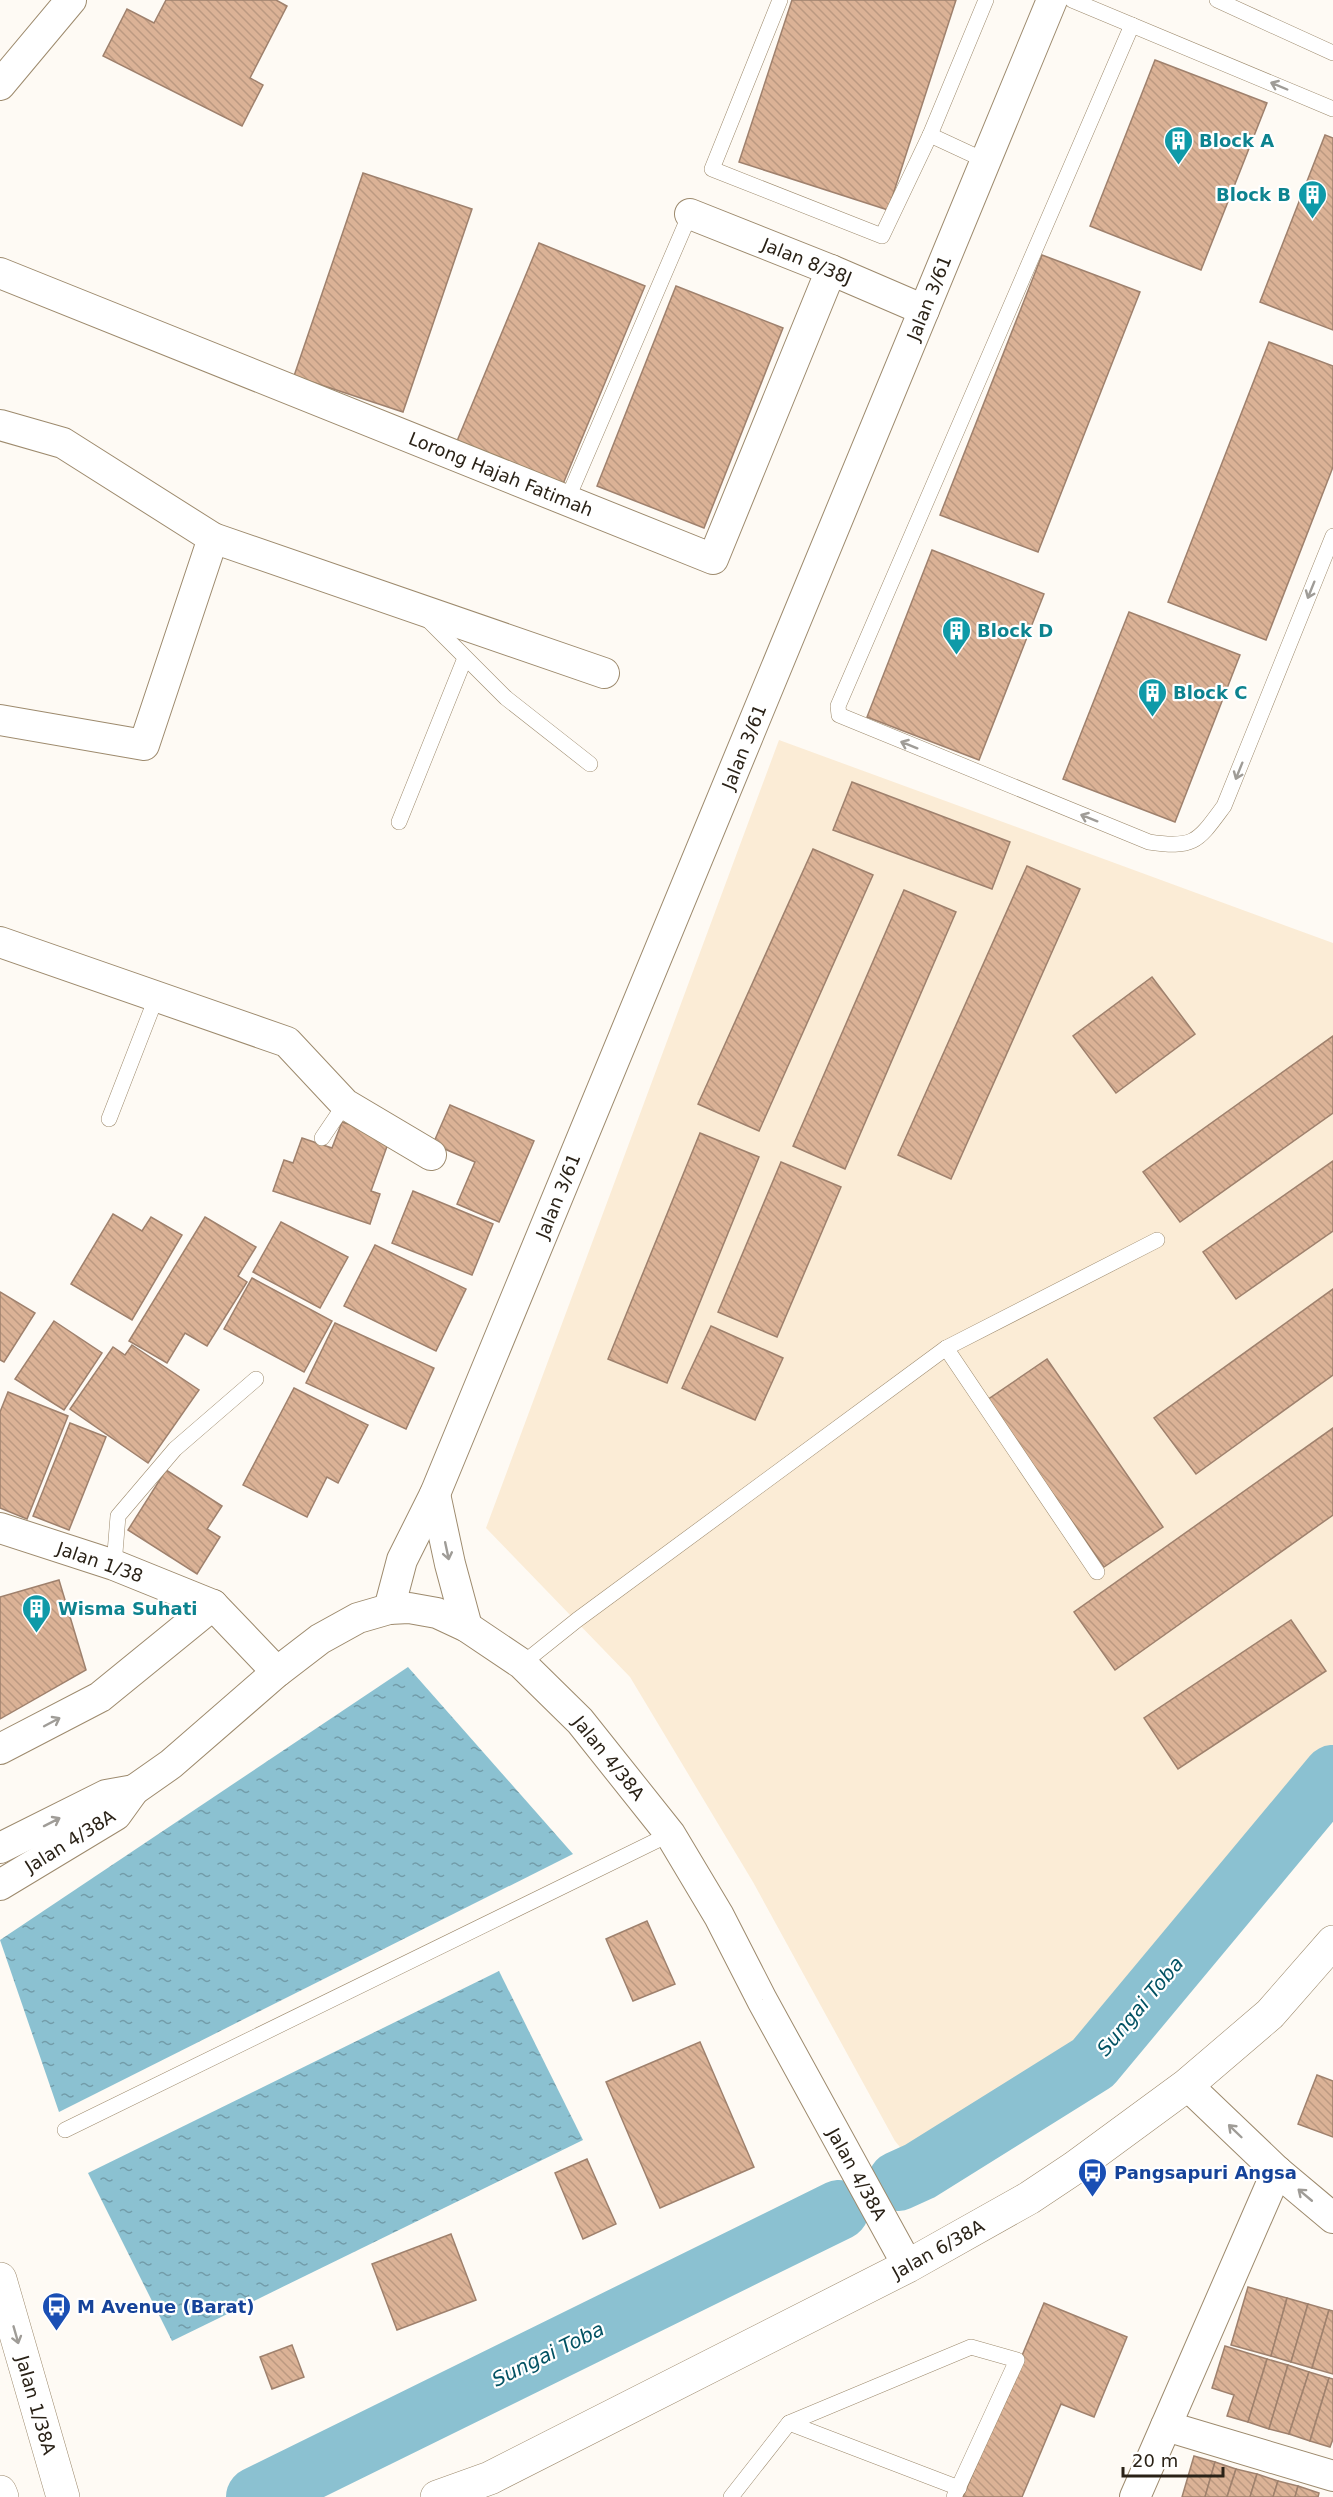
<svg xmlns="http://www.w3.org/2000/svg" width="1333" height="2497" font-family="'DejaVu Sans',sans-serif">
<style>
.built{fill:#fbecd6}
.water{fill:url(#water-ripples)}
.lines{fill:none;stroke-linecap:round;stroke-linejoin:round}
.river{stroke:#8bc1d1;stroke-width:60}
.building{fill:url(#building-back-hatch);stroke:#9f816d;stroke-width:1.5}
.service-casing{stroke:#9d8a6d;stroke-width:16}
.minor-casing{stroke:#9d8a6d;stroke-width:32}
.tertiary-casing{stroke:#9d8a6d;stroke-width:34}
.secondary-casing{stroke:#9d8a6d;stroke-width:34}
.service{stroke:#fff;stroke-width:15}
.minor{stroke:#fff;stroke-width:30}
.tertiary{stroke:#fff;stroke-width:33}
.secondary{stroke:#fff;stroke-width:33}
.oneway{stroke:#9f9c97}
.labels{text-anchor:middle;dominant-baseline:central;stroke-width:4.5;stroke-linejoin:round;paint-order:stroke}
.culture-label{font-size:18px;font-weight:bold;fill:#0d838f;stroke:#fff;text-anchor:start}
.street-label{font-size:18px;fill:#2a2217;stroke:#fff}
.transit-label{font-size:18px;font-weight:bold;fill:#164399;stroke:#fff;text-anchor:start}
.water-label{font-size:20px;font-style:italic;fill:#025263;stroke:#fff}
</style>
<defs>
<pattern id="water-ripples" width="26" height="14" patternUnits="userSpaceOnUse" patternTransform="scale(1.5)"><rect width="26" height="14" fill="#8bc1d1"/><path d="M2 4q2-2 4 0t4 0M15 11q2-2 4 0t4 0" fill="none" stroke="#729ca9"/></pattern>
<pattern id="building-back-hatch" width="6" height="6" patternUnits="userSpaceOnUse" patternTransform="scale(1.5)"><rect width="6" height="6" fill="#dbb296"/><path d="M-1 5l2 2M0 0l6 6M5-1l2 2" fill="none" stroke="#bc9981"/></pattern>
</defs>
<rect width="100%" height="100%" fill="#fefaf4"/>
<polygon class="built" points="779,740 1333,943 1333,1756 1330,1762 1091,2060 918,2169 895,2141 753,1882 630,1677 486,1528"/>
<g class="water">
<polygon points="408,1667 573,1854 59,2112 0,1940"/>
<polygon points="499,1971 583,2140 172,2341 88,2173"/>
</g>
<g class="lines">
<g class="river">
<polyline points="898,2181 920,2171 1093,2063 1333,1775"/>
<polyline points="256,2497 839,2210"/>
</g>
</g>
<g class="building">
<polygon points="166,0 276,0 287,6 250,78 263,85 242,126 103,56 127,9 154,23"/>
<polygon points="792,0 956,0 888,210 739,162"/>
<polygon points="1155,60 1267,103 1201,270 1090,226"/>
<polygon points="1325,135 1333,138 1333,330 1260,302"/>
<polygon points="363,173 472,209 403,412 294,376"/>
<polygon points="539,243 645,286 563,484 457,441"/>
<polygon points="1042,255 1140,292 1038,552 940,515"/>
<polygon points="676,286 783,328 704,528 597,486"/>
<polygon points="1269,342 1333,366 1333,467 1266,640 1168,602"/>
<polygon points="932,550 1044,594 979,760 867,717"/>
<polygon points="1129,612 1240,655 1175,822 1063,779"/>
<polygon points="852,782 1010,842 992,889 833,830"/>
<polygon points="813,849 873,875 759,1131 698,1104"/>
<polygon points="1027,866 1080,889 951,1179 898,1155"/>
<polygon points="904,890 956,912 845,1169 793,1146"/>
<polygon points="1152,977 1195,1034 1116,1093 1073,1036"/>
<polygon points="1333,1036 1333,1113 1180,1222 1143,1172"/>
<polygon points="450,1105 534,1141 499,1222 457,1204 475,1162 433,1144"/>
<polygon points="342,1122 390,1138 371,1191 380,1194 370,1224 273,1191 284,1160 293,1163 302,1138 332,1148"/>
<polygon points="700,1133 759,1157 667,1383 608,1359"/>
<polygon points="1333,1161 1333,1231 1236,1299 1203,1252"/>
<polygon points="781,1162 841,1187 777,1337 718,1312"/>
<polygon points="413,1191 493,1224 472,1275 392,1243"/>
<polygon points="113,1214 142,1231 151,1217 182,1235 132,1320 71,1284"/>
<polygon points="205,1217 256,1247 238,1276 247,1282 207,1346 185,1333 167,1363 129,1341"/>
<polygon points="281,1222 348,1257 320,1308 253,1272"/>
<polygon points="375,1245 466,1289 436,1351 344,1306"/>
<polygon points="252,1278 332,1321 304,1372 224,1329"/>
<polygon points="1333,1289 1333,1375 1196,1474 1154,1418"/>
<polygon points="0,1292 35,1313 4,1362 0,1360"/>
<polygon points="54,1321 102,1353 64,1410 15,1379"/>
<polygon points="335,1323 434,1368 406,1429 306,1383"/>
<polygon points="711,1326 783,1358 755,1420 682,1388"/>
<polygon points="132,1345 199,1390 148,1463 70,1409 113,1347 125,1355"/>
<polygon points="1047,1359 1163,1527 1104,1567 987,1400"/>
<polygon points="294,1388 368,1425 338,1483 327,1477 307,1517 243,1485"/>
<polygon points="8,1392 68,1416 27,1519 0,1508 0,1412"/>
<polygon points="70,1423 106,1437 69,1530 33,1516"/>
<polygon points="1333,1428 1333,1515 1115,1670 1074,1612"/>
<polygon points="166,1470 222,1506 207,1529 220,1537 197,1574 128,1530"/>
<polygon points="59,1580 86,1670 0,1719 0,1597"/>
<polygon points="1291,1620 1326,1671 1178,1769 1144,1718"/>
<polygon points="647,1921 675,1984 633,2001 606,1939"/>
<polygon points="700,2042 754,2167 660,2208 606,2082"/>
<polygon points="1317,2075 1333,2081 1333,2137 1298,2124"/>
<polygon points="587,2159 616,2224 583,2239 555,2173"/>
<polygon points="451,2234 476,2300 397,2330 372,2264"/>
<polygon points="1248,2287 1287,2298 1271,2356 1231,2345"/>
<polygon points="1287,2298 1308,2304 1291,2362 1271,2356"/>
<polygon points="1044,2303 1127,2337 1094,2417 1061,2404 1022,2497 963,2497"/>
<polygon points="1308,2304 1329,2310 1312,2368 1291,2362"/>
<polygon points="1329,2310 1333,2311 1333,2374 1312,2368"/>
<polygon points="292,2345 304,2377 272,2389 260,2357"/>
<polygon points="1225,2346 1267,2359 1248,2422 1227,2416 1234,2395 1212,2388"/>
<polygon points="1267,2359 1288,2365 1269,2429 1248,2422"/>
<polygon points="1288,2365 1309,2372 1289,2434 1269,2429"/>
<polygon points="1309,2372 1329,2378 1310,2441 1289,2434"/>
<polygon points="1329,2378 1333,2379 1333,2439 1330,2447 1310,2441"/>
<polygon points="1194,2456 1215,2462 1205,2497 1182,2497"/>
<polygon points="1215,2462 1236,2469 1227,2497 1205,2497"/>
<polygon points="1236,2469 1257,2474 1250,2497 1227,2497"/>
<polygon points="1257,2474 1278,2481 1273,2497 1250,2497"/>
<polygon points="1278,2481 1298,2486 1295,2497 1273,2497"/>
<polygon points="1298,2486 1319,2493 1318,2497 1295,2497"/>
</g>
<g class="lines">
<defs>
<g id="service">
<polyline points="780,0 712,169 882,236 930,135 986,0"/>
<polyline points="1072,0 1333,109"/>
<polyline points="1217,0 1333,53"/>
<path d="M1132 25 838 706 839 715 1149 842C1195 849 1198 841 1224 806L1333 536"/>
<polyline points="930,135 986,161"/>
<polyline points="567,500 690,214"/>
<polyline points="427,619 506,698 590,764"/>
<polyline points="399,822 465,658"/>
<polyline points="109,1119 156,998"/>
<polyline points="322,1138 345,1104"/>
<polyline points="946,1348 1097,1572"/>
<polyline points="114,1565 118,1516 175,1449 256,1379"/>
<polyline points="522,1664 577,1620 946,1348 1157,1240"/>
<polyline points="65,2130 670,1834"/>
<polyline points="789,2423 959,2488"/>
<polyline points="731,2497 789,2423 971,2347 1017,2360 954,2497"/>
</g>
<g id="minor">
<polyline points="0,85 71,0"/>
<polyline points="690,214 831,270 924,310"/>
<polyline points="0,273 713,559 831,270"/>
<polyline points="0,425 63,443 213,538 604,673"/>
<polyline points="0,720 144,745 213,538"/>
<polyline points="0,942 287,1042 345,1104 431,1155"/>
<polyline points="435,1494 450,1564 467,1627"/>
<polyline points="0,1528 114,1565 213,1605 277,1672"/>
<polyline points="389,1609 402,1560 435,1494 1052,0"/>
<polyline points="0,1749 100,1697 213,1605"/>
<polyline points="0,1848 106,1795 134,1790"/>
<polyline points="0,1885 116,1815 134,1790 171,1764 277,1672 320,1639 358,1618 389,1609 409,1608 437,1613 467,1627 522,1664 580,1721 670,1834 719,1916 762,2000 908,2266"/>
<polyline points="1187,2085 1277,2171 1333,2218"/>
<polyline points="1166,2426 1333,2476"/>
<polyline points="1135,2497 1277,2171"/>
</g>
<polyline id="tertiary" points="437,2497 490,2478 908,2266 1029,2198 1074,2168 1187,2085 1270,2014 1333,1942"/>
<g id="secondary">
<polyline points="0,2279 63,2497"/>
<polyline points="0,2492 2,2497"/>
</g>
</defs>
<use href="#service" class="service-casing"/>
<use href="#minor" class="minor-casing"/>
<use href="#tertiary" class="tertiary-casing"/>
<use href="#secondary" class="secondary-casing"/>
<use href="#service" class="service"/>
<use href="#minor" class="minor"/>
<use href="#tertiary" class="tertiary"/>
<use href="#secondary" class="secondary"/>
</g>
<defs><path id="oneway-shaft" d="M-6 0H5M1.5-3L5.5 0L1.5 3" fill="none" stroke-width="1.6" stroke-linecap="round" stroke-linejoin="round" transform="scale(1.5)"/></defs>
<g class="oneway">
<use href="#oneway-shaft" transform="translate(1279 86) rotate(-157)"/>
<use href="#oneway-shaft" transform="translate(1311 590) rotate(112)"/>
<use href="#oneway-shaft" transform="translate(909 745) rotate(-158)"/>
<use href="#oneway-shaft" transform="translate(1239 771) rotate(112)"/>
<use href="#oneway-shaft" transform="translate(1089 818) rotate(-158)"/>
<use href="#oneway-shaft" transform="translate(447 1551) rotate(78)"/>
<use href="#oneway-shaft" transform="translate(52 1722) rotate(-28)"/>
<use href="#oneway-shaft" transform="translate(52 1822) rotate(-27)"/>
<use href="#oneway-shaft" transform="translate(1235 2131) rotate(-136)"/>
<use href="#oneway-shaft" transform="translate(1305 2195) rotate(-140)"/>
<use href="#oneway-shaft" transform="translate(16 2335) rotate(74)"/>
</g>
<defs>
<symbol id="building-pin" viewBox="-11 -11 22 30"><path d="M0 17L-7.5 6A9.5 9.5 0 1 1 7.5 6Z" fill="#0f9aa8" stroke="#fff"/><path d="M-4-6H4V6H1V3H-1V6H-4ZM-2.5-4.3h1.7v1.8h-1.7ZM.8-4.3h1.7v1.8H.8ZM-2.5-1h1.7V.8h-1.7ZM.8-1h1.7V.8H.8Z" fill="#fff"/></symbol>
<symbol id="bus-pin" viewBox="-11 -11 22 30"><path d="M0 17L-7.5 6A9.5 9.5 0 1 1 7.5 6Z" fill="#1a4fb4" stroke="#fff"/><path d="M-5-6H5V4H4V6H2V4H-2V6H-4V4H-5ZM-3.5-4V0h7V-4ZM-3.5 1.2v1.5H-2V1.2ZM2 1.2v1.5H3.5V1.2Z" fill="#fff"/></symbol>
</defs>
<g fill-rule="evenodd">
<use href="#building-pin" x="1162" y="124" width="33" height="45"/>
<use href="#building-pin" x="1296" y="178" width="33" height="45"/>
<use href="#building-pin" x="940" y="614" width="33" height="45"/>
<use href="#building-pin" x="1136" y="676" width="33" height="45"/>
<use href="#building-pin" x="20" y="1592" width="33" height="45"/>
<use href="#bus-pin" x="1076" y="2156" width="33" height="45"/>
<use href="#bus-pin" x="40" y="2290" width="33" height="45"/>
</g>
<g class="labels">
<g class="culture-label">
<text x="1199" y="140">Block A</text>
<text x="1291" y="194" text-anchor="end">Block B</text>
<text x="977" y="630">Block D</text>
<text x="1173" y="692">Block C</text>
<text x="58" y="1608">Wisma Suhati</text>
</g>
<g class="street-label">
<text transform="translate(807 261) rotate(22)">Jalan 8/38J</text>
<text transform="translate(929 298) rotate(-68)">Jalan 3/61</text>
<text transform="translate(501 474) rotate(22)">Lorong Hajah Fatimah</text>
<text transform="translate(744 747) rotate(-68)">Jalan 3/61</text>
<text transform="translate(558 1196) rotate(-68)">Jalan 3/61</text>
<text transform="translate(100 1562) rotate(19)">Jalan 1/38</text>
<text transform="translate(609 1758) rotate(51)">Jalan 4/38A</text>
<text transform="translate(70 1841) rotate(-32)">Jalan 4/38A</text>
<text transform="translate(857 2174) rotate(61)">Jalan 4/38A</text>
<text transform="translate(938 2249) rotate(-29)">Jalan 6/38A</text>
<text transform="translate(36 2405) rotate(74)">Jalan 1/38A</text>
</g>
<g class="transit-label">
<text x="1114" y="2172">Pangsapuri Angsa</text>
<text x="77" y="2306">M Avenue (Barat)</text>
</g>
<g class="water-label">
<text transform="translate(1140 2006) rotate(-50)">Sungai Toba</text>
<text transform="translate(548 2354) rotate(-26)">Sungai Toba</text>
</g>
</g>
<path d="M1123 2467v9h100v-9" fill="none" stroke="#2a2217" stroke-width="3"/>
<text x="1132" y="2467" font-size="18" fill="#2a2217" stroke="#ffffff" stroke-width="4.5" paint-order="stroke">20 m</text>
</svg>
